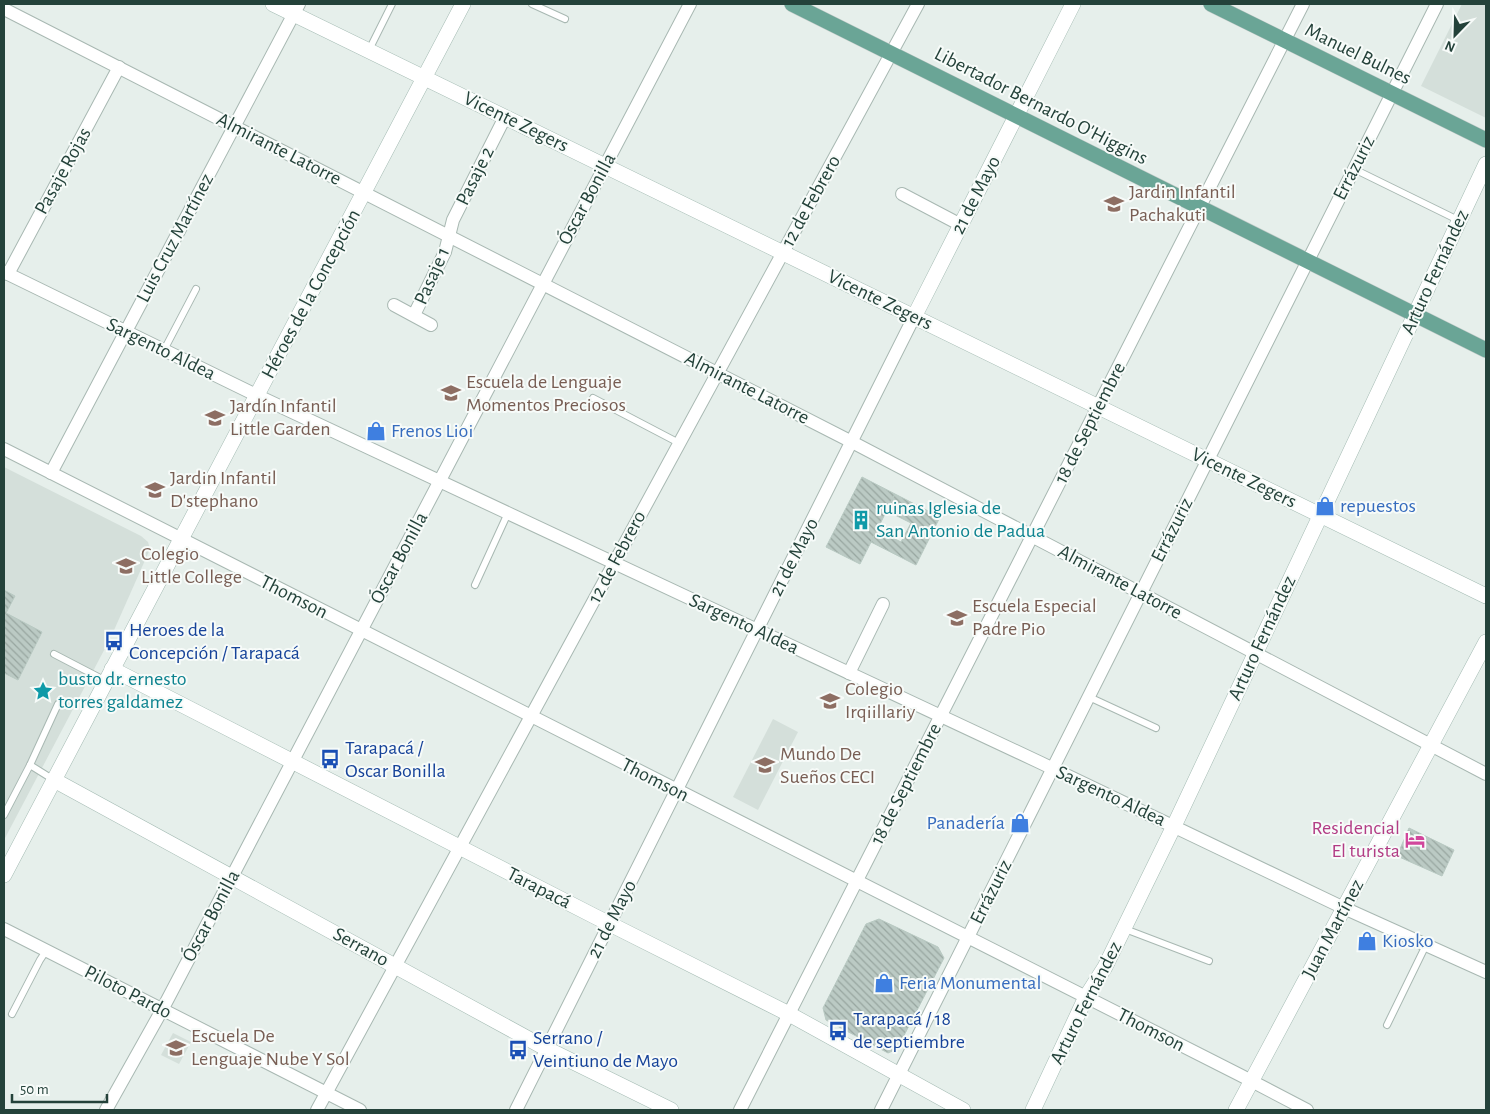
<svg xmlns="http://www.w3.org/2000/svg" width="1490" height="1114" font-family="'Alegreya Sans',sans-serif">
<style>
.built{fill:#d4dfda}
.building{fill:url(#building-back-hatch);stroke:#b8c9c2}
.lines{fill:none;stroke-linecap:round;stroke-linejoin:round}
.lane-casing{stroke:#a8b8b2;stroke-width:8}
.street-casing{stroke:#a8b8b2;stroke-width:14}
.secondary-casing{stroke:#a4bbb3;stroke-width:16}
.primary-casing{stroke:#c2cac8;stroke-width:16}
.lane{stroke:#fff;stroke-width:6}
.street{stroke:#fff;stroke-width:12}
.secondary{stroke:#fff;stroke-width:15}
.primary{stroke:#6aa596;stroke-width:15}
.labels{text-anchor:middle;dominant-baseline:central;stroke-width:4;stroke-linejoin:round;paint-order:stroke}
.street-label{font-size:20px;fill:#24423a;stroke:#f7fbf9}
.education-label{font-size:20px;fill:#785e54;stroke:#f7fbf9;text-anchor:start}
.shop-label{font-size:20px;fill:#366cbe;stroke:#f7fbf9;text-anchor:start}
.culture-label{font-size:20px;fill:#0d838f;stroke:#f7fbf9;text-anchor:start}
.transit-label{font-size:20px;fill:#164399;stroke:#f7fbf9;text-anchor:start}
.hotel-label{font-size:20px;fill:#b23c85;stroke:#f7fbf9;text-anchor:end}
</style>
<defs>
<pattern id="building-back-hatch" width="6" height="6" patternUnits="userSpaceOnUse" patternTransform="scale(1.25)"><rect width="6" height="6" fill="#bbcac4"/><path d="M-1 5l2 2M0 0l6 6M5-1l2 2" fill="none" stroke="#98a6a0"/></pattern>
</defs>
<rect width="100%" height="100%" fill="#e6efeb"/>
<g class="built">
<polygon points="1462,4 1486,4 1486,118 1421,86"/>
<polygon points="4,467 141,536 148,542 150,549 111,637 4,840"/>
<polygon points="773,719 798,732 758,810 733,797"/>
<polygon points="173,1033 191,1042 179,1064 161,1055"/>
</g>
<g class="building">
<polygon points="862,477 895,494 860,564 826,547"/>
<polygon points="895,494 940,517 916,565 871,542 877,530 901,542 911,523 887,511"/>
<polygon points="4,590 15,596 6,613 42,632 18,680 4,673"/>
<polygon points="1409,828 1454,850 1442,876 1397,856"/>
<polygon points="879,919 938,947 944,958 897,1049 888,1053 826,1020 823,1008 866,924"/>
</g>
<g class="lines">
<defs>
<g id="lane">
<polyline points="532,4 565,19"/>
<polyline points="369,50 392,4"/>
<polyline points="1354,169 1458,220"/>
<polyline points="164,350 196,289"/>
<polyline points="593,398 679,443"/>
<polyline points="475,585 508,513"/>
<polyline points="54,654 106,681"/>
<polyline points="1089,697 1156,728"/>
<polyline points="30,765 58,704"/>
<polyline points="4,815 30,765 54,780"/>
<polyline points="1125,929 1209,961"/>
<polyline points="12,1014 40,960 46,951"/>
<polyline points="1387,1025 1426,945"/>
</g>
<g id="street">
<polyline points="4,9 852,442 1486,774"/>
<polyline points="902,194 961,225"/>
<polyline points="4,272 258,396 1039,762 1344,908 1486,972"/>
<polyline points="8,274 119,67"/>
<polyline points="394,305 431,325"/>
<polyline points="414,315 445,252 453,220 505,117"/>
<polyline points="4,449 1240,1075 1307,1110"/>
<polyline points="51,473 299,4"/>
<polyline points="849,673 883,604"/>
<polyline points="4,929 360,1110"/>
<polyline points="106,1110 162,1010 690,4"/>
<polyline points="317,1110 918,4"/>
<polyline points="516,1110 914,317"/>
<polyline points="740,1110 1303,4"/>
<polyline points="881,1110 1437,4"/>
</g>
<g id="secondary">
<polyline points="273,4 1486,596"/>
<polyline points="914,317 1073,4"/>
<polyline points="112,669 594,916 789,1014 963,1110"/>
<polyline points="54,780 547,1049 671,1110"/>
<polyline points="4,875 463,4"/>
<polyline points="1033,1110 1086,997 1105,967 1174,826 1486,164"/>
<polyline points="1236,1110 1486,642"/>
</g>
<g id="primary">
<polyline points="792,4 1486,350"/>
<polyline points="1211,4 1486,140"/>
</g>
</defs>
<use href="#lane" class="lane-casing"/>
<use href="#street" class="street-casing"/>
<use href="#secondary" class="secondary-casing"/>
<use href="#primary" class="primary-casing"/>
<use href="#lane" class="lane"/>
<use href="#street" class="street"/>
<use href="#secondary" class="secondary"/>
<use href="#primary" class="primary"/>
</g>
<defs>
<symbol id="school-bare" viewBox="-9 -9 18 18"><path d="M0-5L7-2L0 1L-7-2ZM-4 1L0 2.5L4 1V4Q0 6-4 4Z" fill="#8d6e63" stroke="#f7fbf9" stroke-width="2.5" paint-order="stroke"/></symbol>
<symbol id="shop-bare" viewBox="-9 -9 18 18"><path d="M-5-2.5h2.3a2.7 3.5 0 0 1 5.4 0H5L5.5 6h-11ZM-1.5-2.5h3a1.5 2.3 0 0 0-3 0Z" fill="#3f7fe0" stroke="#f7fbf9" stroke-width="2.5" paint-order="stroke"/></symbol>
<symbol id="building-bare" viewBox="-9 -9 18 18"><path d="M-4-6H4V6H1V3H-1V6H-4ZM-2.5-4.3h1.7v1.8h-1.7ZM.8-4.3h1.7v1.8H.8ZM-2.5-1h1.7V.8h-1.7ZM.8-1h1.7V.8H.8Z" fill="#0f9aa8" stroke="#f7fbf9" stroke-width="2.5" paint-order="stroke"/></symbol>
<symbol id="bus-bare" viewBox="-9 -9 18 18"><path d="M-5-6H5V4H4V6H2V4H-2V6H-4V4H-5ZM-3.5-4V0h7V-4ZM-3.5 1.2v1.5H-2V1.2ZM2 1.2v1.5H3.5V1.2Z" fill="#1a4fb4" stroke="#f7fbf9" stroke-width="2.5" paint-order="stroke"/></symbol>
<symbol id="sight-bare" viewBox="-9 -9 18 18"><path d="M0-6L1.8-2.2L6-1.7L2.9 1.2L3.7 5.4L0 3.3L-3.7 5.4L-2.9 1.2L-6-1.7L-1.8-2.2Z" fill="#0f9aa8" stroke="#f7fbf9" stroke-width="2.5" paint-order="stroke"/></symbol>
<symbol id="hotel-bare" viewBox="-9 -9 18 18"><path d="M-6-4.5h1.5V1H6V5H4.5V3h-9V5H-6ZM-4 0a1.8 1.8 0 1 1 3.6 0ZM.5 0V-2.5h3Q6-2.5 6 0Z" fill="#d1479c" stroke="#f7fbf9" stroke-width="2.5" paint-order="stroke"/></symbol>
</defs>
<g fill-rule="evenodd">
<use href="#school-bare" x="1100" y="190" width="28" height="28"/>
<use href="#school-bare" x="437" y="379" width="28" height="28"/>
<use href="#school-bare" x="201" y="404" width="28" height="28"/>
<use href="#shop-bare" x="362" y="417" width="28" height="28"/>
<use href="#school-bare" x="141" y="476" width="28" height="28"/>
<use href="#shop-bare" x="1311" y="492" width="28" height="28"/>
<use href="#building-bare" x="847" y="506" width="28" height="28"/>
<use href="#school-bare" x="112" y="552" width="28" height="28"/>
<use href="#school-bare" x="943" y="604" width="28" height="28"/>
<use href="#bus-bare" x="100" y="627" width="28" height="28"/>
<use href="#sight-bare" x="29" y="677" width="28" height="28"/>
<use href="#school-bare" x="816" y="687" width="28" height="28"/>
<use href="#bus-bare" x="316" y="745" width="28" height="28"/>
<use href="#school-bare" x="751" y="751" width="28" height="28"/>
<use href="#shop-bare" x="1006" y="809" width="28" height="28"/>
<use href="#hotel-bare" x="1401" y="826" width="28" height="28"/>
<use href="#shop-bare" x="1353" y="927" width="28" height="28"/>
<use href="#shop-bare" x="870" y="969" width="28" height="28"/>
<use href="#bus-bare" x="824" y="1017" width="28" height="28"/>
<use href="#school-bare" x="162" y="1034" width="28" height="28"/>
<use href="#bus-bare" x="504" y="1036" width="28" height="28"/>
</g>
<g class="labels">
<g class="street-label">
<text transform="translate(1358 54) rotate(26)">Manuel Bulnes</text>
<text transform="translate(1041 106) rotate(27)">Libertador Bernardo O'Higgins</text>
<text transform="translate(516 122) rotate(26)">Vicente Zegers</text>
<text transform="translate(279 149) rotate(27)">Almirante Latorre</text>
<text transform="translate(1354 168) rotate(-63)">Errázuriz</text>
<text transform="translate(63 171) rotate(-61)">Pasaje Rojas</text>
<text transform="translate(475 176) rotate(-64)">Pasaje 2</text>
<text transform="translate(976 195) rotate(-63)">21 de Mayo</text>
<text transform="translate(587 199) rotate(-62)">Óscar Bonilla</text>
<text transform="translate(811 201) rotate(-61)">12 de Febrero</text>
<text transform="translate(175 238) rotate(-62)">Luis Cruz Martínez</text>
<text transform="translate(1435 272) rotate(-65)">Arturo Fernández</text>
<text transform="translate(432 276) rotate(-66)">Pasaje 1</text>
<text transform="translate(311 294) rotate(-62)">Héroes de la Concepción</text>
<text transform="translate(880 300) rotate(26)">Vicente Zegers</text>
<text transform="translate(161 349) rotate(26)">Sargento Aldea</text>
<text transform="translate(747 388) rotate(27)">Almirante Latorre</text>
<text transform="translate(1090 423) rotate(-63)">18 de Septiembre</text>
<text transform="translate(1244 478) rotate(26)">Vicente Zegers</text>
<text transform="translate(1172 530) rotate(-63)">Errázuriz</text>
<text transform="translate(617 557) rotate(-62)">12 de Febrero</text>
<text transform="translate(794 557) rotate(-63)">21 de Mayo</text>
<text transform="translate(399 558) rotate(-62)">Óscar Bonilla</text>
<text transform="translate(1120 582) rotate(28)">Almirante Latorre</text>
<text transform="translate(294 597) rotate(27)">Thomson</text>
<text transform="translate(744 624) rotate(25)">Sargento Aldea</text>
<text transform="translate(1262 638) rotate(-65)">Arturo Fernández</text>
<text transform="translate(655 780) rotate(27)">Thomson</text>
<text transform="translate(906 784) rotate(-63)">18 de Septiembre</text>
<text transform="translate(1111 796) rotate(25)">Sargento Aldea</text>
<text transform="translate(539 888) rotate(27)">Tarapacá</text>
<text transform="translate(991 892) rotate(-63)">Errázuriz</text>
<text transform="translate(211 916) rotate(-62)">Óscar Bonilla</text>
<text transform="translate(612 919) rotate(-63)">21 de Mayo</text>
<text transform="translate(1333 929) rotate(-62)">Juan Martínez</text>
<text transform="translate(361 947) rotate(29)">Serrano</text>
<text transform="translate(128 992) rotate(27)">Piloto Pardo</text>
<text transform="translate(1086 1003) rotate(-63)">Arturo Fernández</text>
<text transform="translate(1151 1030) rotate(27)">Thomson</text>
</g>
<g class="education-label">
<text x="1129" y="192">Jardin Infantil<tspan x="1129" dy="23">Pachakuti</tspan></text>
<text x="466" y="382">Escuela de Lenguaje<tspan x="466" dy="23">Momentos Preciosos</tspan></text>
<text x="230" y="406">Jardín Infantil<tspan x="230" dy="23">Little Garden</tspan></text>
<text x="170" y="478">Jardin Infantil<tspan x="170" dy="23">D'stephano</tspan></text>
<text x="141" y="554">Colegio<tspan x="141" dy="23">Little College</tspan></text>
<text x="972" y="606">Escuela Especial<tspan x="972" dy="23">Padre Pio</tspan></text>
<text x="845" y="689">Colegio<tspan x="845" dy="23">Irqiillariy</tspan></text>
<text x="780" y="754">Mundo De<tspan x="780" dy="23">Sueños CECI</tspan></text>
<text x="191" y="1036">Escuela De<tspan x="191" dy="23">Lenguaje Nube Y Sol</tspan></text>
</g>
<g class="shop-label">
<text x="391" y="431">Frenos Lioi</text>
<text x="1340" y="506">repuestos</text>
<text x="1005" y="823" text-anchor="end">Panadería</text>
<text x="1382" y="941">Kiosko</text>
<text x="899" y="983">Feria Monumental</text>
</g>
<g class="culture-label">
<text x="876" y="508">ruinas Iglesia de<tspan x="876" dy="23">San Antonio de Padua</tspan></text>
<text x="58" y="679">busto dr. ernesto<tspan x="58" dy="23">torres galdamez</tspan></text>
</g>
<g class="transit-label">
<text x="129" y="630">Heroes de la<tspan x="129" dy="23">Concepción / Tarapacá</tspan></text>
<text x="345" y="748">Tarapacá /<tspan x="345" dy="23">Oscar Bonilla</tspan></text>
<text x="853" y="1019">Tarapacá / 18<tspan x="853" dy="23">de septiembre</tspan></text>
<text x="533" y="1038">Serrano /<tspan x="533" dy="23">Veintiuno de Mayo</tspan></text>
</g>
<g class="hotel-label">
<text x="1400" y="828">Residencial<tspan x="1400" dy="23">El turista</tspan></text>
</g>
</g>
<rect width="1490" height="1114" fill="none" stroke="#24423a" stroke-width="10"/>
<g transform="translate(1455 35) rotate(203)" stroke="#f7fbf9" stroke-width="4" paint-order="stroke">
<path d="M0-4L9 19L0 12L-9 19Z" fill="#24423a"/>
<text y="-8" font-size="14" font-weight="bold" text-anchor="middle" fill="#24423a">N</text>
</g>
<path d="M12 1094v8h95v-8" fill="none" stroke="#24423a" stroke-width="2.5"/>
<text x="20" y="1094" font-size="15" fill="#24423a" stroke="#f7fbf9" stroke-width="4" paint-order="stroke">50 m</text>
</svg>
